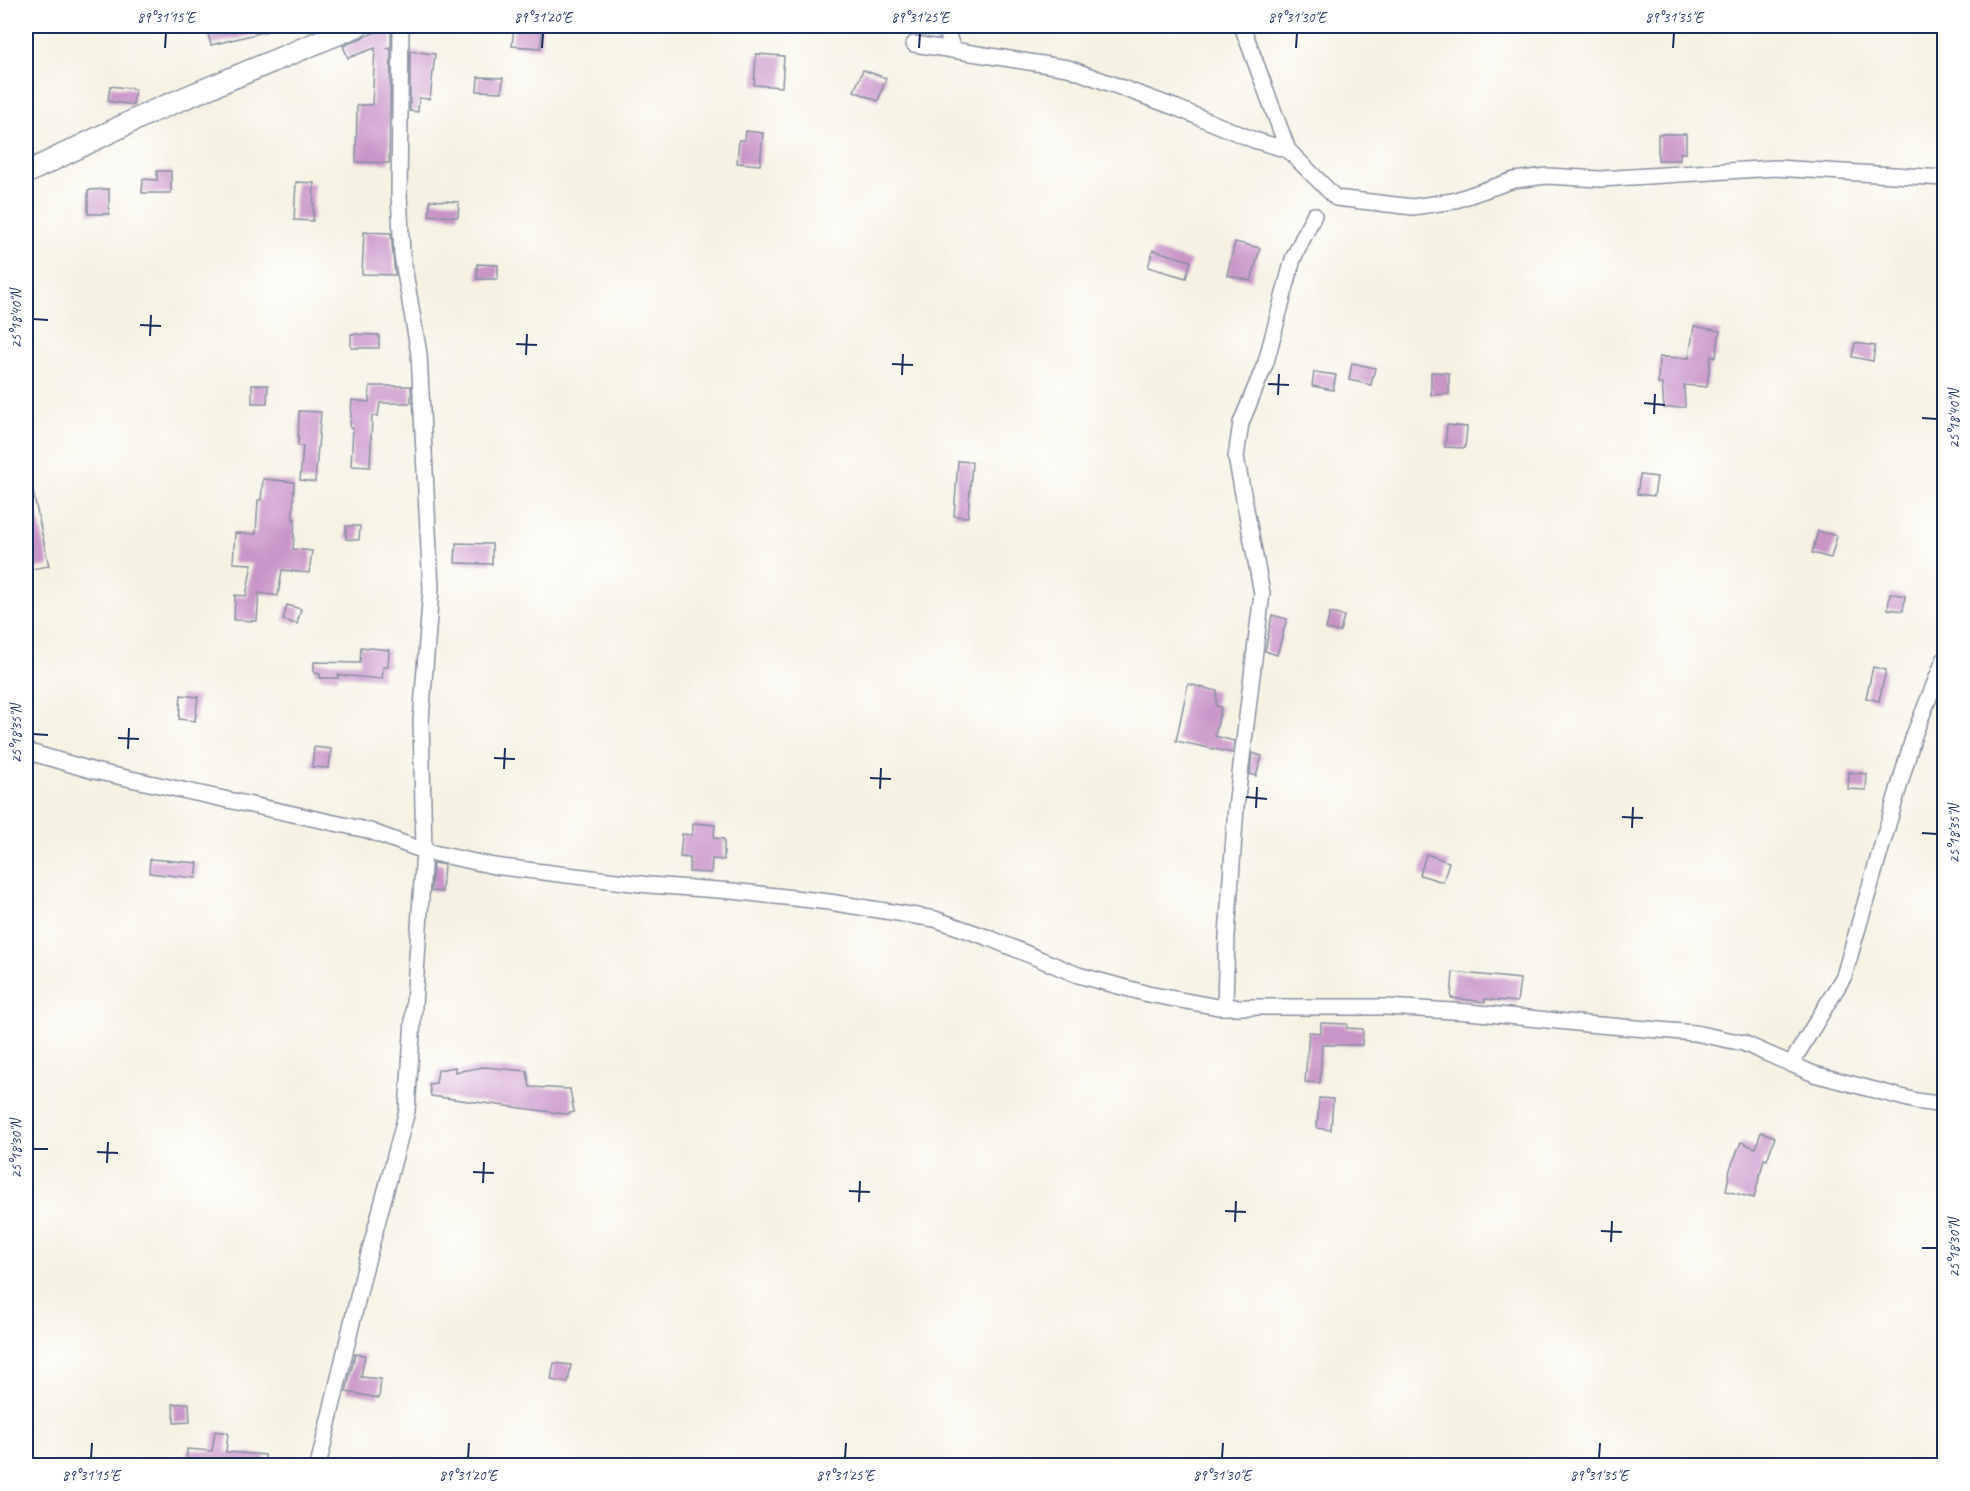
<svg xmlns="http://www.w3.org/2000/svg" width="1970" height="1491" font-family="Caveat,sans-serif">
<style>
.building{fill:#c995c7}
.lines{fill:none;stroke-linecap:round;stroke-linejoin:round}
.street-casing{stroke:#8890a0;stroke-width:18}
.secondary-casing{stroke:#8890a0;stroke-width:24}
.street{stroke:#fff;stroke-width:15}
.secondary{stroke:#fff;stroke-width:21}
.ticks{fill:none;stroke:#1b2f5e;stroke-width:2}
.neatline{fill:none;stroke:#1b2f5e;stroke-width:2}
.ticks-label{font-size:15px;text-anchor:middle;fill:#1b2f5e}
</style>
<rect width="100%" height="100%" fill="#fff"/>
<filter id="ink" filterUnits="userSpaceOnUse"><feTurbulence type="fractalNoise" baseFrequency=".0167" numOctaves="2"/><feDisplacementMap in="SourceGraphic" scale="12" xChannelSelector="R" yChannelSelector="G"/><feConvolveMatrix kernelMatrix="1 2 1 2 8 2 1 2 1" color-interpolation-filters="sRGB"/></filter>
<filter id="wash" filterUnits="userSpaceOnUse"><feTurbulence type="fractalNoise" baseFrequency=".008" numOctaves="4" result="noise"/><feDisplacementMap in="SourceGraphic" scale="24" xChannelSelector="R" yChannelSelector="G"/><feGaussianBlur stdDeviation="1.35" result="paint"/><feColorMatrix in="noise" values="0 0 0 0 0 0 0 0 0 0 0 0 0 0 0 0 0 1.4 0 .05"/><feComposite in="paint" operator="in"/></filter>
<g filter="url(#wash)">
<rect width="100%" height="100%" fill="#f5f2e3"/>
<g id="blocks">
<g class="building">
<polygon points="206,26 268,26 268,31 211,45"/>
<polygon points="514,26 542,26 541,48 512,46"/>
<polygon points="382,29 391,30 391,47 386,48 391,49 389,163 356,162 357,105 372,105 375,48 348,58 343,46"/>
<polygon points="410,51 435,54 430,99 419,98 418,112 410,111"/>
<polygon points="756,54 784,56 782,87 754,85"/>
<polygon points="863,70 886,78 878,101 854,91"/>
<polygon points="478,77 503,78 502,92 477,91"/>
<polygon points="110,86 135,89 133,105 108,101"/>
<polygon points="746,131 763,133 760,165 737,163 739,140 745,140"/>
<polygon points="1658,134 1686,134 1686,153 1680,153 1680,160 1658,160"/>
<polygon points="157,171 171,171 171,193 142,193 143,179 157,180"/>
<polygon points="296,182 314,183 313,221 294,220"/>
<polygon points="109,189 109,214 88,214 88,190"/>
<polygon points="430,200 459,202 458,217 429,215"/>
<polygon points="364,232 391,233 395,275 362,274"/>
<polygon points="1235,242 1260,248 1251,281 1227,275"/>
<polygon points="1153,250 1191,261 1186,278 1148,267"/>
<polygon points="477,264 498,265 498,279 477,279"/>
<polygon points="1694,326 1720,331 1716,357 1711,356 1707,387 1684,385 1685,407 1664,408 1662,384 1658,384 1659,357 1689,358"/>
<polygon points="351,334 379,335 379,348 351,348"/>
<polygon points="1855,343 1875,346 1873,361 1852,357"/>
<polygon points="1352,363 1375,368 1371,385 1349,380"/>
<polygon points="1314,372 1336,375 1333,390 1312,386"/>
<polygon points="1431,372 1449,373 1449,394 1431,395"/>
<polygon points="252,385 268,385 267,403 252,403"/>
<polygon points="370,386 411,386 411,403 380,403 378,416 372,416 370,467 351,466 353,428 350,428 352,400 369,402"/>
<polygon points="299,411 321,412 315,482 300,480 303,446 298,446"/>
<polygon points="1447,425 1467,427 1465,448 1445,447"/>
<polygon points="958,461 972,462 968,517 954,516"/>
<polygon points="1640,475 1657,477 1654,496 1637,494"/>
<polygon points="263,479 294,482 293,519 295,519 293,549 312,551 309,573 282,570 278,596 259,593 257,621 234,620 235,595 246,596 252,564 233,563 235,533 256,534 258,500 261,500"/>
<polygon points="32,487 49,566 32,569 26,530 26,488"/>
<polygon points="346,526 360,526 359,540 346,539"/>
<polygon points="1818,531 1837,536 1831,558 1812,553"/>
<polygon points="456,543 492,544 492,564 455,563"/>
<polygon points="1890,593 1905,596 1903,611 1888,609"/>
<polygon points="287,605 301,609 297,624 283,620"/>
<polygon points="1330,613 1344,616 1340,632 1326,629"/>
<polygon points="1272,615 1287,619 1277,655 1265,651"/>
<polygon points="361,647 389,650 388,667 383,667 382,679 338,675 338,678 320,678 320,674 314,673 314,662 360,663"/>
<polygon points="1873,667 1886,670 1879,701 1866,698"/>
<polygon points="1188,684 1217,691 1216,706 1221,707 1215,736 1234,741 1233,753 1176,741"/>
<polygon points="181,695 198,697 195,721 179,719"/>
<polygon points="314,747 331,749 329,768 312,767"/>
<polygon points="1252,753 1262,756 1256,776 1250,774"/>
<polygon points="1849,772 1867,774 1866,790 1848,789"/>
<polygon points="693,823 715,825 714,838 724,839 724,860 712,859 711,873 689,872 690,858 680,857 682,834 692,835"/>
<polygon points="1426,854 1449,862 1443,882 1420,875"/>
<polygon points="150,859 198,863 196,878 149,873"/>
<polygon points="433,863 444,865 442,892 431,891"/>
<polygon points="1453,972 1520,979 1517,1002 1485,999 1485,1002 1451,998"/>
<polygon points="1321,1023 1347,1024 1347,1028 1363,1029 1362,1045 1322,1045 1320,1083 1305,1082 1309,1032 1321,1033"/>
<polygon points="455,1067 455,1072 483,1067 527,1071 530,1087 570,1089 574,1112 566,1114 431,1096 429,1084 436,1083 438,1070"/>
<polygon points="1319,1098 1333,1099 1331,1130 1317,1128"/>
<polygon points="1761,1132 1775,1137 1767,1160 1764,1159 1754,1198 1726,1191 1730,1169 1741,1142 1756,1148"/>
<polygon points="355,1354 365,1355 361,1377 381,1379 379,1398 346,1392"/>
<polygon points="554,1363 571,1365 568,1383 551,1380"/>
<polygon points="189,1403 190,1422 174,1423 173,1404"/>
<polygon points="215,1431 228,1433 226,1452 265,1455 265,1466 186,1466 187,1449 212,1451"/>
</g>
</g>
</g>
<g filter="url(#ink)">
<use href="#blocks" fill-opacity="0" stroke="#8890a0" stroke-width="1.5"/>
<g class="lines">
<defs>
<g id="street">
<polyline points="945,26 953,50"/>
<polyline points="1242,26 1288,150 1336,198 1413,207 1453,201 1514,180 1547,176 1600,179 1775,168 1944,178"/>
<polyline points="914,44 1068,68 1177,108 1254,140 1288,150"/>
<polyline points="26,751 94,771 367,830 424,851 494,866 649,885 732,891 829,902 935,919 989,938 1078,975 1148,994 1218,1007 1386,1007 1469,1012 1587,1024 1695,1033 1743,1043 1814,1074 1916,1101 1944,1105"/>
<polyline points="1225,1007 1227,935 1236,807 1262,593 1236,457 1241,423 1266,362 1293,259 1314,215"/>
<polyline points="1791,1064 1844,976 1914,735 1944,660"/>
<polyline points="318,1466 363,1276 407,1111 424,851 421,721 431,589 419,354 402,255 399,193 401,26"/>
</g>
<polyline id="secondary" points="26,173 151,112 357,26"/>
</defs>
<use href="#street" class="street-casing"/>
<use href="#secondary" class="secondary-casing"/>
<use href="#street" class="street"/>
<use href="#secondary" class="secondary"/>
</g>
</g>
<path class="ticks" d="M165 48 166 33M542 48 543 33M919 48 920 33M1296 48 1297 33M1673 48 1674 33M33 319 48 320M140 325 161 326M150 336 151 315M516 344 537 345M526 355 527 334M892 364 913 365M902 375 903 354M1268 384 1289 385M1278 395 1279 374M1644 403 1665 405M1654 414 1655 394M1922 418 1937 419M33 734 48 735M118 738 139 739M128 749 129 728M494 758 515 759M504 769 505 748M870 778 891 779M880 789 881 768M1246 797 1267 799M1256 808 1257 787M1622 817 1643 818M1632 828 1633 807M1922 833 1937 834M33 1149H48M97 1152 118 1153M107 1163 108 1142M473 1172 494 1173M483 1183 484 1162M849 1191 870 1192M859 1202 860 1181M1225 1211 1246 1212M1235 1222 1236 1201M1601 1231 1622 1232M1611 1242 1612 1221M1922 1248H1937M91 1458 92 1443M468 1458 469 1443M845 1458 846 1443M1222 1458 1223 1443M1599 1458 1600 1443"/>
<rect width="1970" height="1491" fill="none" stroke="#fff" stroke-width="66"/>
<rect x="33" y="33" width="1904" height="1425" class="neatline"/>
<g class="ticks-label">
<text x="166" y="22">89°31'15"E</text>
<text x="543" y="22">89°31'20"E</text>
<text x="920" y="22">89°31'25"E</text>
<text x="1297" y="22">89°31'30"E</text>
<text x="1674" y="22">89°31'35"E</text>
<text transform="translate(16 319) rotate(-90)" y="5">25°18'40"N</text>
<text transform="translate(1954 419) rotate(-90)" y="5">25°18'40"N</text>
<text transform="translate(16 734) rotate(-90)" y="5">25°18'35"N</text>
<text transform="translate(1954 834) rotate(-90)" y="5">25°18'35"N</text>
<text transform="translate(16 1149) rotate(-90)" y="5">25°18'30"N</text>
<text transform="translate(1954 1248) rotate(-90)" y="5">25°18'30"N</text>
<text x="91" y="1480">89°31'15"E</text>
<text x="468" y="1480">89°31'20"E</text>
<text x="845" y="1480">89°31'25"E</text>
<text x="1222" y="1480">89°31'30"E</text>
<text x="1599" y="1480">89°31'35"E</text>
</g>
</svg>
